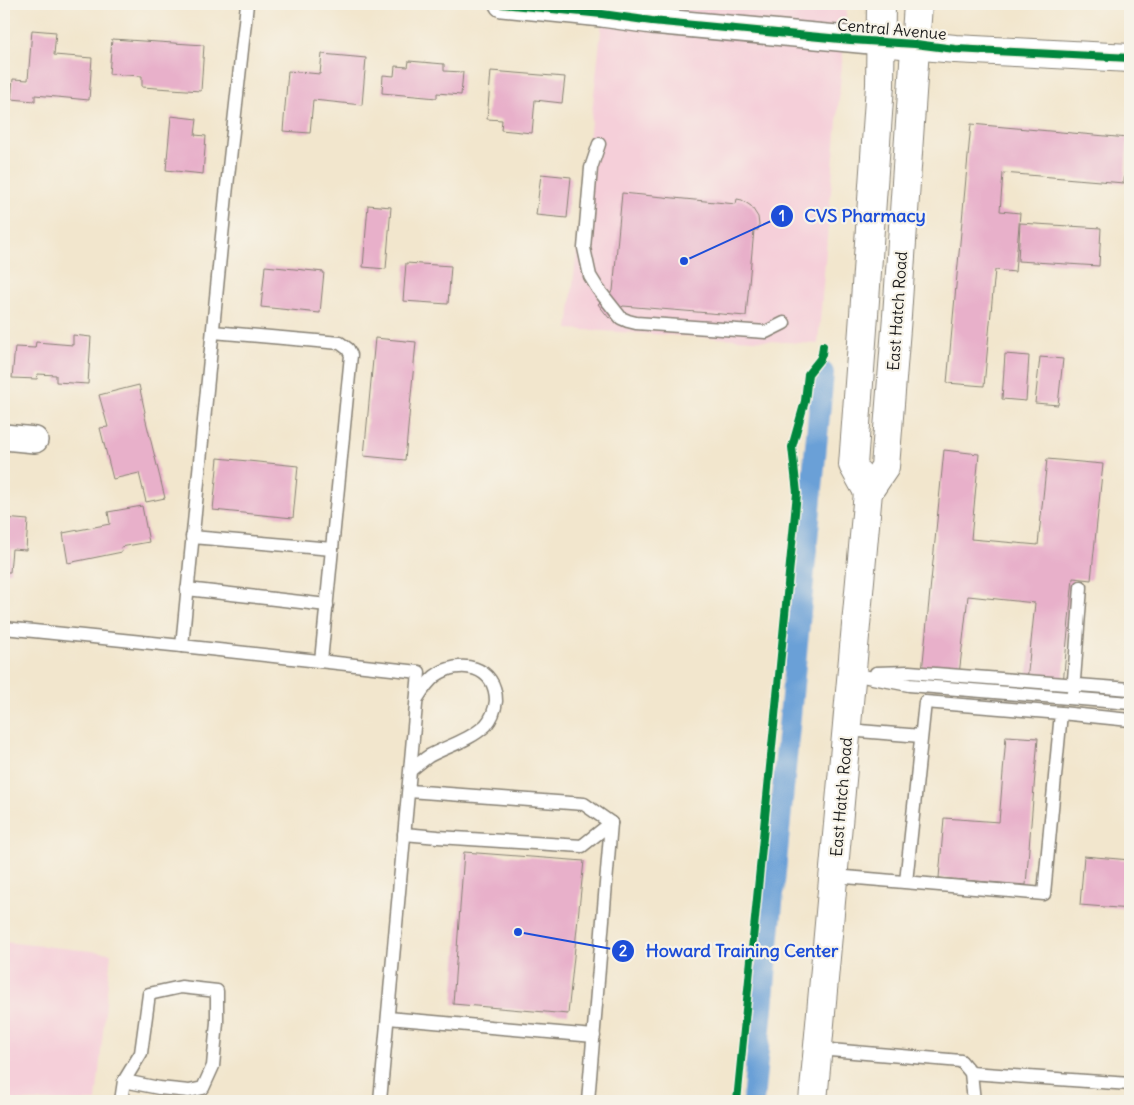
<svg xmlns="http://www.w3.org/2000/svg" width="1134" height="1105" font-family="Delius,sans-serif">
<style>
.built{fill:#f5cfd9}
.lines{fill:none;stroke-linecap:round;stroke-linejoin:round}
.canal{stroke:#6aa0d7;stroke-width:22}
.building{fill:#e8b0ca}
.service-casing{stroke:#878174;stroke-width:15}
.minor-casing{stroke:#878174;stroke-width:28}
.tertiary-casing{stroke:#878174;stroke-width:30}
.primary-casing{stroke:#878174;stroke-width:30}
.service{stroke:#fff;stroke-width:12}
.minor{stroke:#fff;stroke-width:25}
.tertiary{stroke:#fff;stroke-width:28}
.primary{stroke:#fff;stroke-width:28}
.cycleway-casing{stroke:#f7f3e8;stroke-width:11}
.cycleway{stroke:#00873e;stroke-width:8}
.labels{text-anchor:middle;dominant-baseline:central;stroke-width:4.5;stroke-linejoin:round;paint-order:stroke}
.street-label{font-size:16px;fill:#1c1c1c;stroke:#f7f3e8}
.leader{fill:none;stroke:#1d4ed8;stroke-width:2}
.callout-dot{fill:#1d4ed8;stroke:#f7f3e8;stroke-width:2}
.mark-label{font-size:15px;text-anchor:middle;font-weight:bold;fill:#fff}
.callout-label{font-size:18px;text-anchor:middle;font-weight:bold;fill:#1d4ed8;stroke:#f7f3e8;stroke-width:4.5;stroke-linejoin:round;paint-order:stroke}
</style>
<rect width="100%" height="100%" fill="#f7f3e8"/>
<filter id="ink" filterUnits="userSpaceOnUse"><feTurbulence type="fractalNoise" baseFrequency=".02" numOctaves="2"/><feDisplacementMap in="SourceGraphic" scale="10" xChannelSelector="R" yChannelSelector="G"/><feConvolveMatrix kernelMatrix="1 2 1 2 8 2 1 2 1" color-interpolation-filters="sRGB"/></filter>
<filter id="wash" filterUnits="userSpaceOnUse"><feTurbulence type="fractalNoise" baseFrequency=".0096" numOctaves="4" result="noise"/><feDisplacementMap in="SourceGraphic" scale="20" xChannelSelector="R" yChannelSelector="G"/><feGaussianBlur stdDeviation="1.12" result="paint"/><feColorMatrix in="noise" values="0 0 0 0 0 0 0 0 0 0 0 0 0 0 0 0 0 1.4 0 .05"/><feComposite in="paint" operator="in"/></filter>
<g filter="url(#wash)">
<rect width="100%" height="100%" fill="#f2e6cd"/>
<g class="built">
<polygon points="604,4 847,4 818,344 568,329"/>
<polygon points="4,942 111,953 96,1101 4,1101"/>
</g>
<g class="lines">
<polyline class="canal" points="753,1101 823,373"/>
</g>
<g id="blocks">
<g class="building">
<polygon points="32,30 56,32 54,55 92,58 89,100 35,95 35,101 11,99 13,79 28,80"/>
<polygon points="112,39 204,45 201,91 142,87 142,76 109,74"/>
<polygon points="322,54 366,58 362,105 313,100 310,133 283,131 288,71 320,74"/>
<polygon points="409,61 444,64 444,71 463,72 461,95 437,93 437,98 382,93 383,75 394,76 395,66 408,67"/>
<polygon points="491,71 565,77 562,103 535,100 532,133 501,130 502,120 487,119"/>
<polygon points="171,116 197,119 195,135 206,136 203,174 166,170"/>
<polygon points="971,124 1128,138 1124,183 1003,173 1000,211 1020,213 1015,272 995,270 984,386 947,383"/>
<polygon points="541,174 571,177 567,218 536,215"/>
<polygon points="622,193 736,204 737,199 742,200 751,206 758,217 759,225 758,230 754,230 746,316 623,306 609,318 598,304 613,291"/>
<polygon points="368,205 391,207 386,269 363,267"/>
<polygon points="1020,223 1101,228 1099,266 1018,261"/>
<polygon points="406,263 451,266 448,304 403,301"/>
<polygon points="265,266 324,272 320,313 261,307"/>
<polygon points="73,335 91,337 88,384 56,382 56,375 38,374 37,379 12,378 15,347 35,348 36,342 73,345"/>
<polygon points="375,338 416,342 405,460 364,456"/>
<polygon points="4,351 6,351 5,365 4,365"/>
<polygon points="1005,354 1029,356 1026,401 1002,399"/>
<polygon points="1040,357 1063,359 1058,405 1035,403"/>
<polygon points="139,385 145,412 144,413 165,498 146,502 139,473 113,479 100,428 108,427 99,395"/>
<polygon points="944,450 979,454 971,539 1038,545 1047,459 1103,464 1091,580 1073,578 1063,684 1027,681 1035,603 968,596 959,675 922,672"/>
<polygon points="218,458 298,466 293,518 213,510"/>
<polygon points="142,506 149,542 121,547 122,552 68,563 63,533 110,524 108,512"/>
<polygon points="4,518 28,520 26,550 12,549 10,572 4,572"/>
<polygon points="1006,736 1038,738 1026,885 939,878 944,818 999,822"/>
<polygon points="464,852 584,861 568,1014 453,1004"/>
<polygon points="1084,856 1130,860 1130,909 1080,905"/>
</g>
</g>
</g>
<g filter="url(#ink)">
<use href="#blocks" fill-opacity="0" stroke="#878174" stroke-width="1"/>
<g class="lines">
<defs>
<g id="service">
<polyline points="247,4 226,195 182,646 419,672 380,1101"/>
<polyline points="599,144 591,168 584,248 590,276 598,289 621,318 628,321 636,323 766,332 784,323"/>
<polyline points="213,332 340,343 348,349 351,355 321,661"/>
<polyline points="192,537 332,549"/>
<polyline points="187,589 327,605"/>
<polyline points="4,628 182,646"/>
<polyline points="876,673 909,672 1130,689"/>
<polyline points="852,674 909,685 1130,703"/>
<polyline points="1073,693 1081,587"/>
<polyline points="1061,713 1130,720"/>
<polyline points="847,730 921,736"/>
<path d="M411 770C417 765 423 760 429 756 448 746 470 740 486 725 492 718 495 710 496 701 496 666 460 658 435 676 428 682 423 689 418 697"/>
<polyline points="409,791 584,804 611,823"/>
<polyline points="404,834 438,837 582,846 611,823"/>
<polyline points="834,876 1044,894 1061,713 925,702 906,882"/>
<polyline points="388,1018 594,1036"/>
<polyline points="818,1049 961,1061 971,1073 974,1101"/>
<polyline points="971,1073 1130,1084"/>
<polyline points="121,1101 124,1081 141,1053 149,994 181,987 217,991 217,1022 213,1066 203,1088 189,1091 159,1088 124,1081"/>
<polyline points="588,1101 611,823"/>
</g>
<g id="minor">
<polyline points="502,4 602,14 652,21 881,42"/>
<polyline points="4,437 35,440"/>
</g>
<polyline id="tertiary" points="881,42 955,49 1130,58"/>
<g id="primary">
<polyline points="868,492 853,465 863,329 880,85 881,4"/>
<polyline points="813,1101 868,492 885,467 897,316 918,4"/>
</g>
</defs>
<use href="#service" class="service-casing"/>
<use href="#minor" class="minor-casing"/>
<use href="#tertiary" class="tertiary-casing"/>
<use href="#primary" class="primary-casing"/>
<use href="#service" class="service"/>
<use href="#minor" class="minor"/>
<use href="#tertiary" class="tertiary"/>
<use href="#primary" class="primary"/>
<defs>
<g id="cycleway">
<polyline points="502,4 602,14 652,21 851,40 915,44 955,49 1130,58"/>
<polyline points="737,1101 797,493 792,447 805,401 808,374 820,359 822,354 823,346"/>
</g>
</defs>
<use href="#cycleway" class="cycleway-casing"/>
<use href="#cycleway" class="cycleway"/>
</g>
</g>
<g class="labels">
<g class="street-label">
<text transform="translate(892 29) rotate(5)">Central Avenue</text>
<text transform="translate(897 311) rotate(-86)">East Hatch Road</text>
<text transform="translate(841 797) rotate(-85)">East Hatch Road</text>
</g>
</g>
<path class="leader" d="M684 261L782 216M518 932L623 951"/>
<g class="callout-dot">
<circle cx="684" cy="261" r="5"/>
<circle cx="518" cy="932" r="5"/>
<circle cx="782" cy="216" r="12"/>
<circle cx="623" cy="951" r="12"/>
</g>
<g class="mark-label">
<text x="782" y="221">1</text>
<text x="623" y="956">2</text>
</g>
<g class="callout-label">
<text x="865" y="222">CVS Pharmacy</text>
<text x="742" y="957">Howard Training Center</text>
</g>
<rect width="1134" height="1105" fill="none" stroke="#f7f3e8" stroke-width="20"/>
</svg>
